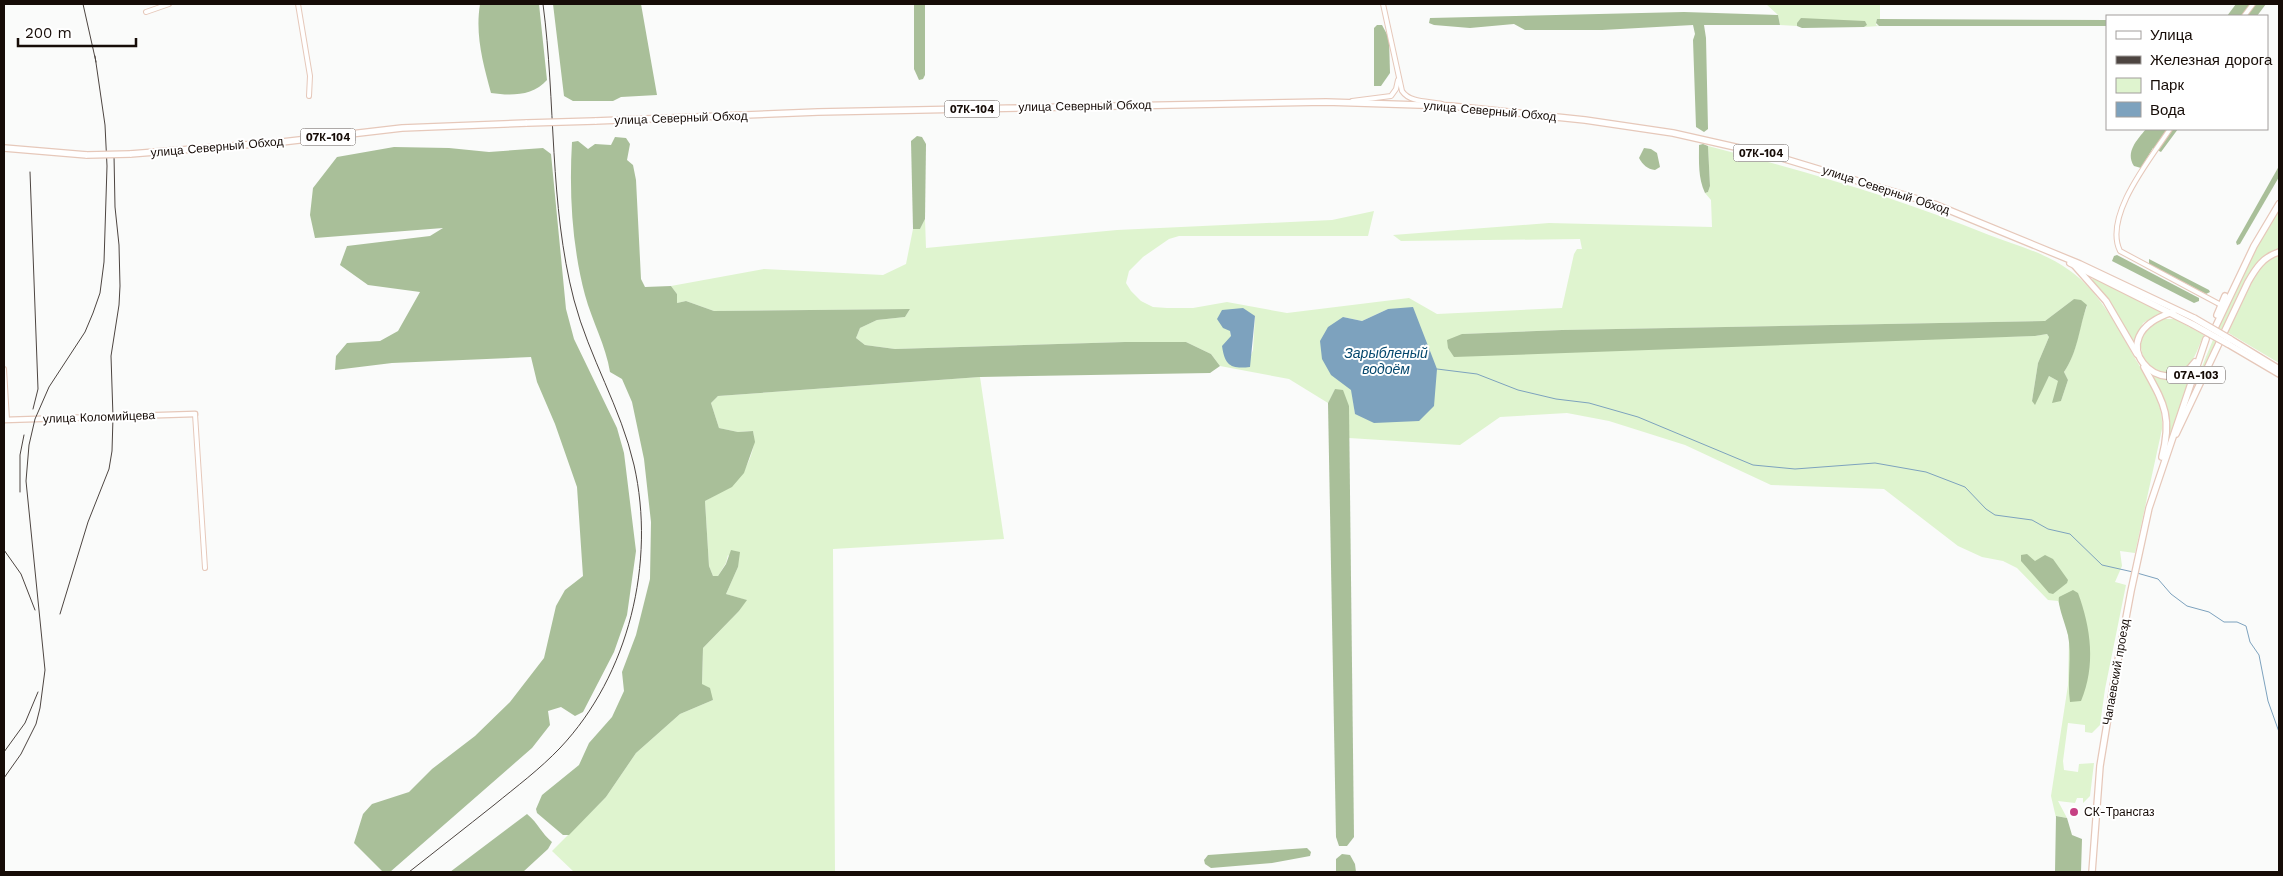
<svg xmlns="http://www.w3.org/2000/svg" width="2283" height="876" font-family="'Work Sans',sans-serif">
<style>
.green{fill:#dff4cf;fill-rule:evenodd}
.forest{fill:#a9bf99}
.water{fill:#7da2be}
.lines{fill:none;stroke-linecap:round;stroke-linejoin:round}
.stream{stroke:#7da2be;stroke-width:1}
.minor-casing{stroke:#e6c8ba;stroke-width:6}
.tertiary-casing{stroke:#e6c8ba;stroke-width:7}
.primary-casing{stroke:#e6c8ba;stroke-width:8}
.trunk-casing{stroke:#e6c8ba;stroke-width:8}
.minor{stroke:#fff;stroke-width:4}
.tertiary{stroke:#fff;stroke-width:4.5}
.primary{stroke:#fff;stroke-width:5.5}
.trunk{stroke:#fff;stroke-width:5.5}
.rail{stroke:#4d4541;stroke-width:1}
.trunk-bridge-casing{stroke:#e6c8ba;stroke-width:8;stroke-linecap:butt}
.trunk-bridge{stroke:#fff;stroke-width:5.5}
.poi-dot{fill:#c64184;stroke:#fff;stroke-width:2}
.labels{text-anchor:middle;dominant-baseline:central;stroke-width:4;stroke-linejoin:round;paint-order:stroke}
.shield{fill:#fff;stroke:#5c5551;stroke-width:1}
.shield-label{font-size:11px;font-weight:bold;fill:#160c07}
.street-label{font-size:12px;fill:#160c07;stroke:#fff}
.poi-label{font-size:12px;fill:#160c07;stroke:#fff;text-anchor:start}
.water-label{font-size:14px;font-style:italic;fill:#04476d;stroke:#fff}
</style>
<rect width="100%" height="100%" fill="#fafbfa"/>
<g class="green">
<polygon points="1766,4 1880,4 1880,19 1877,19 1876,25 1879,26 1864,27 1867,25 1797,23 1797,26 1780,25 1778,15"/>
<path d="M1708 146C1804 171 1898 198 1989 235 2015 245 2046 253 2069 270 2100 292 2118 328 2136 360 2149 382 2164 403 2162 429L2135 553 2120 551 2122 566 2115 582 2126 585 2105 689 2100 725 2092 733 2085 732V725L2068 723 2063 761 2064 770 2078 772 2079 764 2094 763 2090 796 2083 803V798H2077L2075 803 2058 801 2067 818 2057 816V822L2051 796 2068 685 2069 640 2065 620 2058 601 2048 600 2017 568 2003 561 1982 557 1958 546 1884 489 1771 485 1685 445 1609 421 1567 413 1500 417 1460 445 1349 438V406L1335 389 1328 403 1289 379 1220 366 1211 354 1186 342H1125L895 349 865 345 856 338 860 328 877 320 905 317 910 309 714 311 686 301 677 303V294L671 286 764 269 883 275 906 264 913 229H920L925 219 926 248 1117 230 1332 220 1374 211 1368 236H1179L1169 239 1143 257 1129 271 1126 283 1131 291 1141 301 1153 307 1167 308H1193L1227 302 1287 313 1409 298 1437 314 1562 308 1574 254 1577 249H1582L1580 239 1401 241 1393 235 1549 223 1712 227 1711 200 1705 193 1708 192 1710 186ZM2074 299 2087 306C2078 328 2078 352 2064 372L2068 380 2061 401 2058 381 2049 376 2040 393 2032 401 2038 363 2049 337 2047 334 2035 336 1995 337 1462 334 1562 330 2045 321ZM1388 309 1355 414 1343 317 1362 321ZM1255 316 1253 350 1251 355 1231 336 1230 330Z"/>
<path d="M2279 207V251L2256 265 2183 418C2209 345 2239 274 2279 207Z"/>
<path d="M2279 255V363L2227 332C2240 305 2250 267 2279 255Z"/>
<polygon points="2093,278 2162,312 2143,323 2134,344 2107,299 2092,280"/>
<path d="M2161 319H2175L2204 335C2199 345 2195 359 2188 366 2161 394 2114 342 2161 319Z"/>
<path d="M2193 368 2166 447 2169 425 2150 374C2167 379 2179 380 2193 368Z"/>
<path d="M980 377 1004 539 833 549 835 872H574L552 851 606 797 636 753 680 714 713 700 702 684 703 648 739 611 746 600 726 594 738 567 728 555 726 563 718 576H713L709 566 705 501C728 488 740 483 750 458 754 447 755 442 753 431L738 432 719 428 711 403 718 396Z"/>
</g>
<g class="forest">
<path d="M480 4H539L547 80C533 96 511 96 491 93 483 63 475 35 480 4Z"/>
<polygon points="553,4 641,4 657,95 621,97 613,101 573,101 564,96"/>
<polygon points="914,4 925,4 925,75 923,79 919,80 914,69"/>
<polygon points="2236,4 2266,4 2257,16 2227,16"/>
<polygon points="1684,12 1778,15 1780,25 1704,25 1706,38 1708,129 1704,132 1696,127 1693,40 1695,34 1693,25 1602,30 1525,30 1514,24 1470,28 1434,25 1429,23 1430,18"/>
<polygon points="1801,18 1865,21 1867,25 1864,27 1802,28 1797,26 1797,23"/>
<polygon points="1877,19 2107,20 2107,26 1879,26 1876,23"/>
<polygon points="1377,25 1382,25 1389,38 1390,73 1381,86 1374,86 1374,28"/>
<path d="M2146 129H2178L2161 152 2153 148 2141 168 2134 166C2125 152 2137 140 2146 129Z"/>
<polygon points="917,136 922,137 926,144 925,219 920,229 913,229 911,141"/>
<path d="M615 137 626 138 630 144 627 160 633 165 636 180 641 279 645 287 671 286 677 294V303L686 301 714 311 910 309 905 317 877 320 860 328 856 338 865 345 895 349 1125 342H1186L1211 354 1220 366 1210 373 980 377 718 396 711 403 719 428 738 432 753 431 755 442 744 473 732 487 705 501 709 566 713 576H718L726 564 731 550 740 552 738 567 726 594 747 600 739 611 703 648 702 684 710 688 713 700 680 714 636 753 606 797 569 835H563L537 813 536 809 542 795 579 765 589 743 612 717 624 691 622 672 636 635 650 579 651 522 644 459 632 402 622 379 610 372C606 346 592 321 585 295 572 246 569 193 572 142L578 141 588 149 595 144 611 145Z"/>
<path d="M1703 144 1708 146 1710 186 1708 192 1705 193C1698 178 1699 162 1699 145Z"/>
<polygon points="394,147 449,148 489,152 543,148 551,154 566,309 574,339 617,428 624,453 636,551 627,615 614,652 583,712 575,716 561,707 548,711 550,725 532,748 390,872 383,872 354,843 363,814 372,804 409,792 432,769 475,736 510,702 544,658 556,606 565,590 583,576 577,487 555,424 537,382 531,357 392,363 335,370 336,356 347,343 380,341 398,331 420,292 368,285 340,265 347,246 430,236 443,228 315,238 310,215 313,188 337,157"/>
<path d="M1644 148 1651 149 1657 153 1660 167 1655 170C1647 169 1643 165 1639 158Z"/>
<polygon points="2279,166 2279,177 2240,244 2237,245 2236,242"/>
<polygon points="2117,255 2199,298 2199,301 2194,303 2112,261 2114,256"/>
<polygon points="2149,259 2209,290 2210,292 2206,294 2149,264"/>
<path d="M2074 299 2081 300 2087 305C2079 328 2078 352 2064 372L2068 380 2061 401 2052 403 2058 381 2049 376 2035 405 2032 401 2038 363 2049 337 2047 334 2035 336 1454 357 1448 348 1447 340 1462 334 1562 330 2045 321Z"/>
<polygon points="1335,389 1343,390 1349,406 1354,837 1347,846 1339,846 1336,837 1328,403"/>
<polygon points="2027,554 2035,561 2045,555 2053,559 2068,580 2067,583 2053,594 2049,593 2021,561 2021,555"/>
<path d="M2073 590 2078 593C2091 628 2096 666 2081 701L2070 702C2067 679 2072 656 2068 635 2066 626 2057 604 2059 597Z"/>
<path d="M527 814C539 824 541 833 552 842L548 849 523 872H450Z"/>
<polygon points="2056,816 2067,818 2072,835 2082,839 2081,872 2055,872"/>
<polygon points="1307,848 1311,852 1310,856 1272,863 1211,868 1205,864 1204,860 1208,855"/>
<polygon points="1342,854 1350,855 1355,864 1356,872 1336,872 1336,859"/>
</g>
<g class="water">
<polygon points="1413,307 1437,369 1434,406 1419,421 1374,423 1355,414 1351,390 1331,375 1322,359 1320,341 1328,327 1343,317 1362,321 1388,309"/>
<path d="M1243 308 1255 316 1250 367C1231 369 1225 366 1222 346L1231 336 1230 331 1223 328 1217 319 1222 310Z"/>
</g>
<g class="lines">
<g class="stream">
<polyline points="1437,369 1477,374 1518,390 1556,399 1589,403 1638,417 1753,465 1795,469 1875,463 1926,472 1965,487 1986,509 1995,515 2032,520 2048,529 2070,534 2102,565 2133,572"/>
<polyline points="2137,573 2158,579 2171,594 2187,606 2209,612 2224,622 2237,622 2246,626 2250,642 2259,655 2268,701 2279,732"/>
</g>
<defs>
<g id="minor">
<polyline points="298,4 310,76 309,96"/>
<path d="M1383 4 1402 91C1410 103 1429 101 1442 104"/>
<polyline points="146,12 169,4"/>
<polyline points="2244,16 2253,4"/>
<polyline points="1352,101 1391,96 1396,89 1398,80"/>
<path d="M2170 129C2151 158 2103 216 2120 251L2221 305"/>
<polyline points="4,369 7,420"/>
<polyline points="195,414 205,568"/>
</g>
<polyline id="tertiary" points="4,420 195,414"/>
<g id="primary">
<polyline points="2075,266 2106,301 2137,354"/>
<path d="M2173 312C2095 337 2164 406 2195 362"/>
<polyline points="2217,315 2225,296"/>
<polyline points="2213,332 2254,246 2279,204"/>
<path d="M2144 367C2163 402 2173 415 2162 457"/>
<path d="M2176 434 2248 282C2256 268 2263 257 2279 252"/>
<polyline points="2092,872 2100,766 2113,687 2131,591 2149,508 2206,339"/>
</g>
<g id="trunk">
<polyline points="595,121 818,112 1326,102 1451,106 1585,120 1673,133 1775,156 1934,204 2080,264 2194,318"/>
<polyline points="4,148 87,155"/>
<polyline points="130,154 282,142 402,128 527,123"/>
<polyline points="2070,263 2192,324"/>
<polyline points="2230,339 2279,369"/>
<polyline points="2228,344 2279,374"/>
</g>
</defs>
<use href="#minor" class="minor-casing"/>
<use href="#tertiary" class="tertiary-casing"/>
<use href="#primary" class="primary-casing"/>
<use href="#trunk" class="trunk-casing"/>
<use href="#minor" class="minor"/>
<use href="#tertiary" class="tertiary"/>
<use href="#primary" class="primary"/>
<use href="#trunk" class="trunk"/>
<g class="rail">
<polyline points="83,4 96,62"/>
<polyline points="30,172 38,389 33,409"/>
<polyline points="20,492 20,455 24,435"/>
<polyline points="4,550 21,574 35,610"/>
<polyline points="60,614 88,522 109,469 112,451 113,417 111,356 119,305 120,286 119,245 115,207 114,155"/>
<polyline points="4,752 25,723 38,692"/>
<polyline points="4,778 21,754 36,724 40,708 45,670 26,481 29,445 35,419 49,387 85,332 93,313 100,293 104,262 107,166 105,125 95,56"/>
<path d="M409 872C437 850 465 828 494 805 516 787 540 769 560 748 629 675 656 562 634 465 621 408 589 357 574 300 549 204 556 102 543 4"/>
</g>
<defs>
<g id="trunk-bridge">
<polyline points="527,123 595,121"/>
<polyline points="87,155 130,154"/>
<polyline points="2194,318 2230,339"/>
<polyline points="2192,324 2228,344"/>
</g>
</defs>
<use href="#trunk-bridge" class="trunk-bridge-casing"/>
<use href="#trunk-bridge" class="trunk-bridge"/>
</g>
<circle class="poi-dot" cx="2074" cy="812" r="5"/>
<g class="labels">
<g class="shield">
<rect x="944.5" y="100.5" width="55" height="17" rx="4"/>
<rect x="300.5" y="128.5" width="55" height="17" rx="4"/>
<rect x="1733.5" y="144.5" width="55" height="17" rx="4"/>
<rect x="2167" y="366.5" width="58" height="17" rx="4"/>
</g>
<g class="shield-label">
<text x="972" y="109">07К-104</text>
<text x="328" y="137">07К-104</text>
<text x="1761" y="153">07К-104</text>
<text x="2196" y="375">07А-103</text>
</g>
<g class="street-label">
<text transform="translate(1085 106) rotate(-1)">улица Северный Обход</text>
<text transform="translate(1490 111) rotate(5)">улица Северный Обход</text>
<text transform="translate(681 118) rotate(-2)">улица Северный Обход</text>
<text transform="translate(217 147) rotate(-5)">улица Северный Обход</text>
<text transform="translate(1886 190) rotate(18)">улица Северный Обход</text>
<text transform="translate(99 417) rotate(-2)">улица Коломийцева</text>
<text transform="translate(2116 672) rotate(-80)">Чапаевский проезд</text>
</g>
<g class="poi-label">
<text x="2084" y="812">СК-Трансгаз</text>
</g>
<g class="water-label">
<text x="1386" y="353">Зарыбленый<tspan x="1386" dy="16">водоём</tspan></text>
</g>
</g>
<rect width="2283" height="876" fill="none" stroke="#160c07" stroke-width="10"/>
<rect x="2106" y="15" width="162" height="115" fill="#ffffff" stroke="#a29e9c"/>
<rect x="2116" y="31" width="25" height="8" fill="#ffffff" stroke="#a29e9c"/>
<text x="2150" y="40" font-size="15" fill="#160c07">Улица</text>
<rect x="2116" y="56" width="25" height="8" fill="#4d4541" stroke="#a29e9c"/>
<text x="2150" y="65" font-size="15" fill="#160c07">Железная дорога</text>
<rect x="2116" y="78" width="25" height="15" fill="#dff4cf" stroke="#a29e9c"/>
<text x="2150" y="90" font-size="15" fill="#160c07">Парк</text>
<rect x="2116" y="102" width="25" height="15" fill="#7da2be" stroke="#a29e9c"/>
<text x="2150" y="115" font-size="15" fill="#160c07">Вода</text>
<path d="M18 38v8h118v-8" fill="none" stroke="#160c07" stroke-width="2.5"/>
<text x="25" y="38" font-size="15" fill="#160c07" stroke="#ffffff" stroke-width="4" paint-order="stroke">200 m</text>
</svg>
